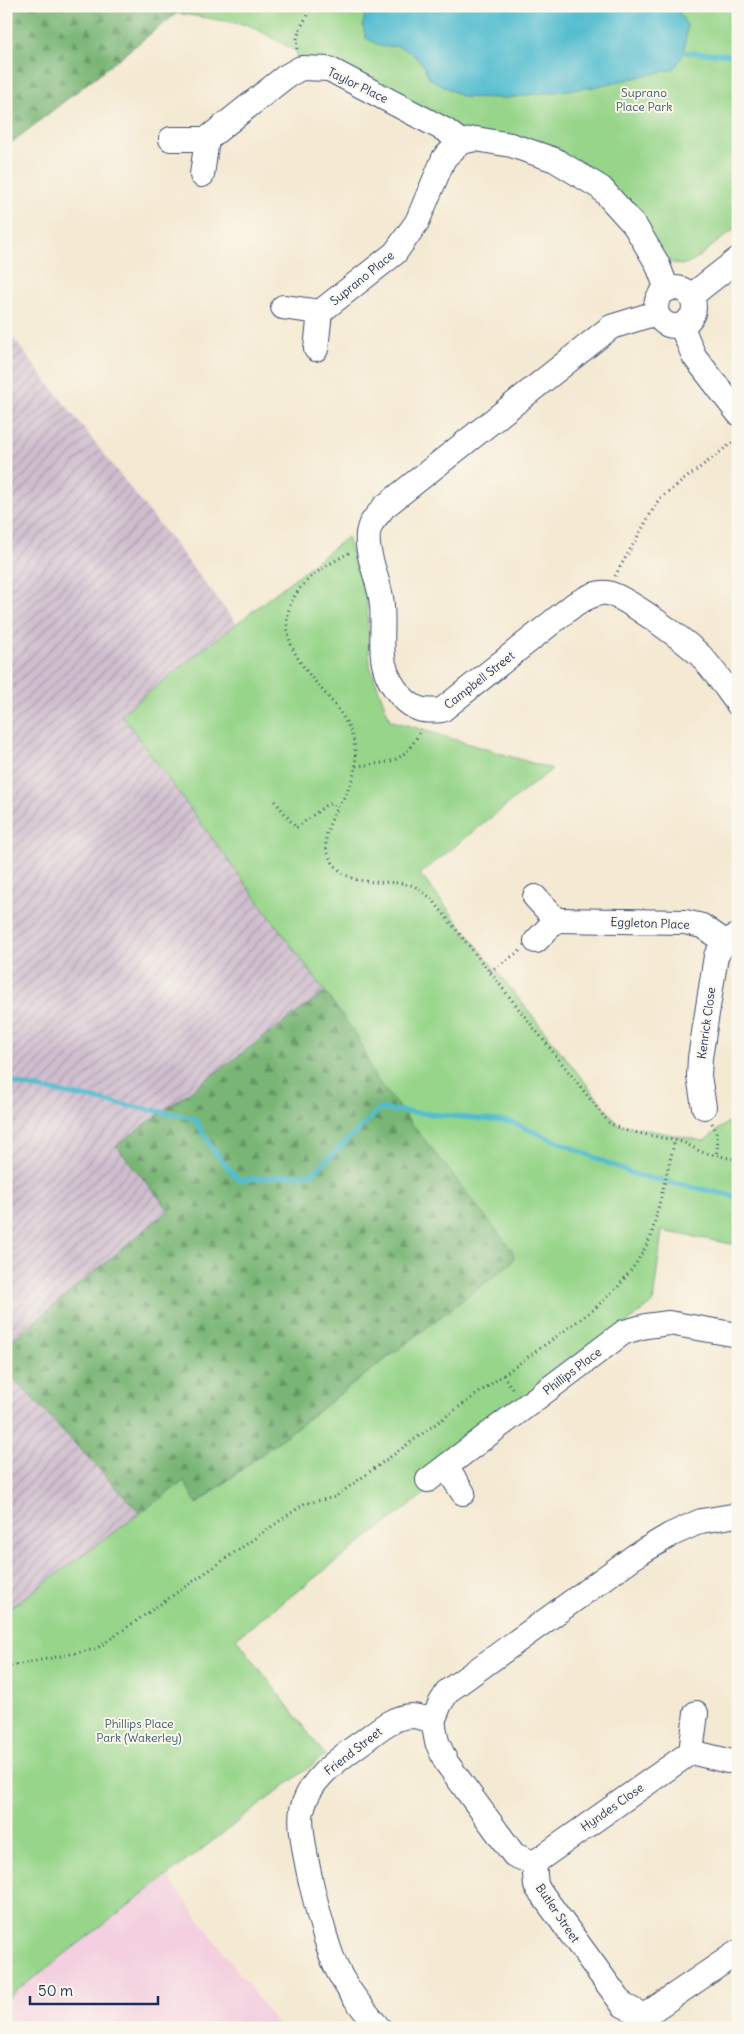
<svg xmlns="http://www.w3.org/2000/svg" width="744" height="2034" font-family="Delius,sans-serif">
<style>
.built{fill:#f3cfdf}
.industrial{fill:url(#industrial-furrows)}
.forest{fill:url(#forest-firs);stroke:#4a726a}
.park{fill:#97d58a;stroke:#598274}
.water{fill:#53bdcf;stroke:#377696}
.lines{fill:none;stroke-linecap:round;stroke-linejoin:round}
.stream{stroke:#53bdcf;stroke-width:5}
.minor-casing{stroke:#3c4b6f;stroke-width:26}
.path{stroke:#3c4b6f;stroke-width:3;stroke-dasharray:1 4;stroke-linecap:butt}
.minor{stroke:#fff;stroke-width:24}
.labels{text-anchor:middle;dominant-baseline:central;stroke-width:4;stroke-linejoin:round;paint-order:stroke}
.street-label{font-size:12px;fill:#1b2f5e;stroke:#fbf7ec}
.park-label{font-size:12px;fill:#3a5869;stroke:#fbf7ec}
</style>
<defs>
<pattern id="industrial-furrows" width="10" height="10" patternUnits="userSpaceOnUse" patternTransform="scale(1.25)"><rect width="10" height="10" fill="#cfbdce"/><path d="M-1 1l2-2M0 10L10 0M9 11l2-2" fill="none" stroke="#a79aaa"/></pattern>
<pattern id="forest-firs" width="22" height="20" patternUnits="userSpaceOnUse" patternTransform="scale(1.25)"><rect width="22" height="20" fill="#79b676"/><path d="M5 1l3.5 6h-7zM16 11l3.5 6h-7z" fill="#629464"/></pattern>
</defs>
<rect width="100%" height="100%" fill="#fbf7ec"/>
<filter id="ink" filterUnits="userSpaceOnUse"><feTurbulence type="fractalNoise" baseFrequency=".02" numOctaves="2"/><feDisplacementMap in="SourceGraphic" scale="10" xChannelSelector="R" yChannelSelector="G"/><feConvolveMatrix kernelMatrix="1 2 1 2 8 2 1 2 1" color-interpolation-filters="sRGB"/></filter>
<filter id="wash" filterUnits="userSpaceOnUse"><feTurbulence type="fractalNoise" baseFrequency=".0096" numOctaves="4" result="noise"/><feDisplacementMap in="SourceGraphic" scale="20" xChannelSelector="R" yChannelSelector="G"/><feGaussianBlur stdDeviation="1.12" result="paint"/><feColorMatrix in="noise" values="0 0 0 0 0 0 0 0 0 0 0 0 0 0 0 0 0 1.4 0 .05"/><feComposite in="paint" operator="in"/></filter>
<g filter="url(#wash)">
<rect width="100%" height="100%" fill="#f4e9d2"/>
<polygon class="built" points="167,1876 280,2028 14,2028 6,2018 6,1999"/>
<g class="industrial">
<polygon points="6,329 237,624 121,714 325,992 117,1146 169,1210 6,1345"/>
<polygon points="6,1370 141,1514 6,1611"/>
</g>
<g class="forest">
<polygon points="6,6 186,6 6,147"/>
<polygon points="325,992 358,1037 374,1076 513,1250 514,1257 511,1263 196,1504 184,1481 141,1514 6,1370 6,1345 169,1210 116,1146"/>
</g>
<g class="park">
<polygon points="186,6 738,6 738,226 692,262 680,265 663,260 606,183 465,135 299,67 296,51 249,25 177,13"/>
<polygon points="347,537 367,602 370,666 390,720 552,769 420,874 618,1124 704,1141 738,1114 738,1245 662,1231 653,1303 418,1480 427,1492 236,1638 325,1755 6,1999 6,1611 184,1481 197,1504 511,1263 514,1257 512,1250 374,1076 358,1037 121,714"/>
</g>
<polygon class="water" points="366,6 676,6 687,26 684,53 674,69 593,87 506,98 463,97 429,78 424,66 411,52 397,46 382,47 366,38 363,26"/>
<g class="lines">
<g class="stream">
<polyline points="356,6 370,10"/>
<polyline points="678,52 738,55"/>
<polyline points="6,1073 16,1084 194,1118 215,1152 239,1180 313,1173 380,1109 511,1122 636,1175 738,1197"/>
</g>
</g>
</g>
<g filter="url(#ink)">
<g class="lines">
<defs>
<g id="minor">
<polyline points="171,139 207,139 202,175"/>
<polyline points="207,139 285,77 301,68 329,69 445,130 461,142"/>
<circle cx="675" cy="307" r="19"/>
<polyline points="691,296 738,259"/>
<polyline points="283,307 320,312 316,349"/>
<polyline points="320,312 395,253 417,222 444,158 461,142 476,139 511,145 555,160 601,188 635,226 657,263 667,289"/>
<path d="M656 313 611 327 384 507C380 513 373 519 370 526 361 548 381 581 382 605 385 640 374 666 401 696 414 710 423 712 442 710L575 604C585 599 596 591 607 593 624 595 686 642 700 655 714 670 726 688 738 704"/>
<polyline points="681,325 694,356 738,413"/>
<polyline points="535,897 556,920 536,941"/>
<polyline points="556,920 685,922 702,926 725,942 738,935"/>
<polyline points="704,1107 699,1076 700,1058 716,956 725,942"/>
<polyline points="446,1467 463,1493"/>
<polyline points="428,1480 624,1332 646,1326 669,1323 738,1335"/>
<polyline points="696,1713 691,1752 728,1761"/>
<polyline points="433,1721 437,1742 446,1762 514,1855 534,1863 536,1886 623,2005 644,2016 646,2028"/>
<polyline points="534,1863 691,1752"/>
<polyline points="644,2016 738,1952"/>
<path d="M379 2028C363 2009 348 1991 337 1969 325 1946 296 1834 302 1810 309 1780 335 1762 358 1745 374 1734 390 1717 411 1716 418 1716 426 1719 433 1721L440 1704 448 1691 635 1556 670 1535 701 1521 738 1515"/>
</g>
</defs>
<use href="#minor" class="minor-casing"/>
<g class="path">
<path d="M297 49C294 34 306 19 313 6"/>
<path d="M349 553C321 568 288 587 287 622 287 674 351 700 355 750 356 761 356 769 352 780 343 807 312 833 333 863 353 891 386 877 414 886 420 889 427 895 432 899L609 1123 623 1130 683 1142 701 1152 738 1160"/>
<polyline points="615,576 659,499 737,439"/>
<path d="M356 766C392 762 404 764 421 729"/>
<polyline points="275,801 296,828 325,806 330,804 337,807"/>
<polyline points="490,971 520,951"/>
<path d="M712 1123C718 1134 719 1143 716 1155"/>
<polyline points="503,1375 514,1391"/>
<polyline points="6,1667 96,1649 304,1504 335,1497 593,1310 618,1287 637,1262 651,1237 675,1140"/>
</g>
<use href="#minor" class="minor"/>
</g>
</g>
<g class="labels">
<g class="street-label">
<text transform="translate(358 85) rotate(26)">Taylor Place</text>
<text transform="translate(362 278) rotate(-39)">Suprano Place</text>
<text transform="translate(479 680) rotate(-38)">Campbell Street</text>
<text transform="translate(650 923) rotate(2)">Eggleton Place</text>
<text transform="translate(706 1023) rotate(-82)">Kenrick Close</text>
<text transform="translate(572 1371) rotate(-37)">Phillips Place</text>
<text transform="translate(353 1751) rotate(-38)">Friend Street</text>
<text transform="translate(612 1807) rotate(-35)">Hyndes Close</text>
<text transform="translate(558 1913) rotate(56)">Butler Street</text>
</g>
<g class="park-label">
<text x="644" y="92">Suprano<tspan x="644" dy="14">Place Park</tspan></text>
<text x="139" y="1723">Phillips Place<tspan x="139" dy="14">Park (Wakerley)</tspan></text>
</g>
</g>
<rect width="744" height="2034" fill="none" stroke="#fbf7ec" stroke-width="25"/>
<path d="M30 1996v8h128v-8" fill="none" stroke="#1b2f5e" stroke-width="2.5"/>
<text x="38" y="1996" font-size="15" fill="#1b2f5e" stroke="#fbf7ec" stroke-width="4" paint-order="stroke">50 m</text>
</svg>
